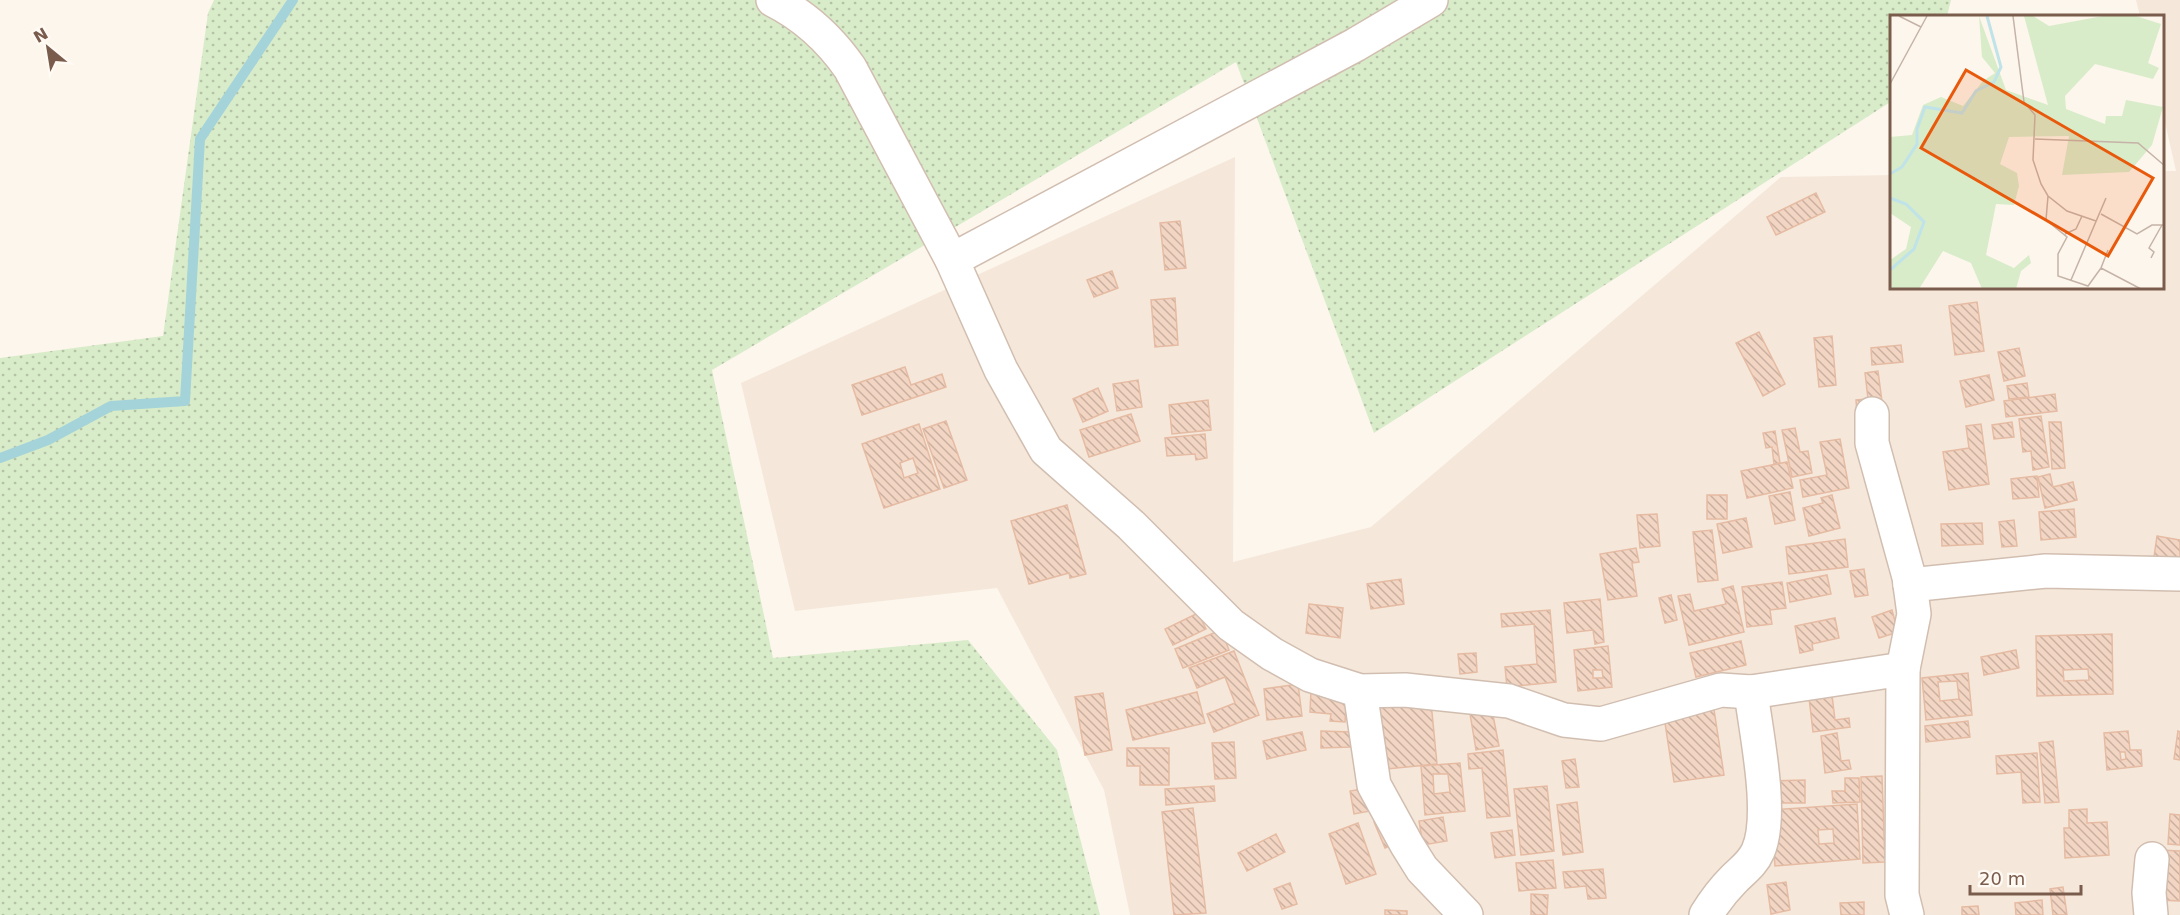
<svg xmlns="http://www.w3.org/2000/svg" width="2180" height="915" font-family="'DejaVu Sans',sans-serif">
<style>
.residential{fill:#f5e8da}
.grass{fill:url(#grass-dots)}
.lines{fill:none;stroke-linecap:round;stroke-linejoin:round}
.stream{stroke:#a5d3da;stroke-width:10}
.building{fill:url(#building-back-hatch);stroke:#e6bba3;stroke-width:1.5;fill-rule:evenodd}
.minor-casing{stroke:#d1beb0;stroke-width:36}
.minor{stroke:#fff;stroke-width:33}
.inset-river{fill:none;stroke:#bfe3e8;stroke-width:3}
.inset-road{fill:none;stroke:#c5b3a7;stroke-width:1.5}
.view{fill:#e8590c;fill-opacity:0.15;stroke:#e8590c;stroke-width:3}
.inset-edge{fill:none;stroke:#7a5c4d;stroke-width:3}
</style>
<defs>
<pattern id="grass-dots" width="8" height="8" patternUnits="userSpaceOnUse" patternTransform="scale(1.5)"><rect width="8" height="8" fill="#d8ecc9"/><path d="M2 2h.1M6 6h.1" fill="none" stroke="#b4c2a5" stroke-width="1.8" stroke-linecap="round"/></pattern>
<pattern id="building-back-hatch" width="6" height="6" patternUnits="userSpaceOnUse" patternTransform="scale(1.5)"><rect width="6" height="6" fill="#f3d5c3"/><path d="M-1 5l2 2M0 0l6 6M5-1l2 2" fill="none" stroke="#cab0a1"/></pattern>
</defs>
<rect width="100%" height="100%" fill="#fdf6ec"/>
<polygon class="residential" points="2136,0 2180,0 2180,915 1130,915 1104,790 997,588 795,611 741,383 1235,157 1233,562 1371,527 1781,177 1892,175 1892,288 2164,288 2164,171 2176,171 2164,118 2164,16 2140,16"/>
<polygon class="grass" points="214,0 1951,0 1947,16 1892,16 1892,101 1374,433 1236,62 712,370 773,658 968,640 1057,750 1100,915 0,915 0,358 163,336 208,13"/>
<g class="lines">
<polyline class="stream" points="0,458 48,440 111,406 185,401 200,139 293,0"/>
</g>
<g class="building">
<polygon points="1816,193 1825,212 1776,235 1767,217"/>
<polygon points="1180,221 1186,268 1165,270 1160,223"/>
<polygon points="1112,271 1118,288 1094,297 1087,280"/>
<polygon points="1175,298 1178,345 1155,347 1151,300"/>
<polygon points="1977,302 1984,351 1955,355 1949,306"/>
<polygon points="1759,332 1785,384 1763,396 1736,343"/>
<polygon points="1832,336 1836,385 1819,387 1814,338"/>
<polygon points="1901,345 1903,362 1872,365 1871,348"/>
<polygon points="2019,348 2025,376 2004,381 1998,352"/>
<polygon points="905,367 911,385 942,374 946,387 862,415 852,385"/>
<polygon points="1878,371 1883,409 1857,413 1856,400 1868,399 1865,373"/>
<polygon points="1989,375 1994,400 1966,407 1960,381"/>
<polygon points="1138,380 1142,407 1117,411 1113,384"/>
<polygon points="2027,383 2029,397 2009,399 2007,386"/>
<polygon points="1098,388 1108,411 1083,422 1073,399"/>
<polygon points="2055,394 2057,411 2006,417 2004,401"/>
<polygon points="1208,400 1211,430 1172,434 1169,405"/>
<polygon points="1131,414 1140,441 1089,457 1080,430"/>
<polygon points="2041,416 2049,467 2033,470 2031,451 2023,452 2019,419"/>
<polygon points="946,421 967,480 944,488 923,429"/>
<polygon points="2012,422 2014,437 1994,439 1992,425"/>
<polygon points="2049,422 2061,422 2065,468 2052,469"/>
<path d="M919 424 940 489 884 508 862 444ZM913 458 918 473 904 478 900 463Z"/>
<polygon points="1981,424 1989,484 1949,490 1943,452 1969,448 1966,426"/>
<polygon points="1795,428 1800,452 1808,451 1812,473 1792,477 1782,430"/>
<polygon points="1775,431 1780,463 1774,464 1772,447 1766,448 1763,433"/>
<polygon points="1205,434 1207,458 1196,460 1195,454 1167,456 1165,438"/>
<polygon points="1840,439 1849,488 1803,497 1800,480 1827,475 1820,442"/>
<polygon points="1787,462 1793,488 1747,498 1741,471"/>
<polygon points="2050,474 2053,487 2073,482 2077,500 2045,508 2038,477"/>
<polygon points="2037,476 2039,497 2013,499 2011,479"/>
<polygon points="1790,492 1795,520 1775,524 1769,496"/>
<rect x="1707" y="495" width="20" height="24"/>
<polygon points="1832,495 1840,528 1809,536 1803,508 1823,503 1821,498"/>
<polygon points="1067,505 1086,574 1070,578 1069,573 1029,584 1011,521"/>
<polygon points="2074,509 2076,537 2041,540 2039,512"/>
<polygon points="1657,514 1660,546 1640,548 1637,515"/>
<polygon points="1746,518 1752,547 1723,553 1717,524"/>
<polygon points="2014,520 2017,546 2002,547 1999,522"/>
<polygon points="1982,523 1983,544 1942,546 1941,524"/>
<polygon points="1712,530 1718,580 1698,582 1693,532"/>
<polygon points="2157,536 2180,540 2180,562 2154,557"/>
<polygon points="1845,539 1848,567 1789,574 1786,547"/>
<polygon points="1636,548 1639,562 1632,563 1637,596 1608,600 1600,554"/>
<polygon points="1864,569 1868,595 1855,597 1850,571"/>
<polygon points="1827,575 1831,594 1790,602 1787,583"/>
<polygon points="1401,579 1404,604 1371,609 1367,584"/>
<polygon points="1782,582 1786,608 1770,610 1772,624 1747,627 1742,587"/>
<polygon points="1733,586 1744,632 1689,645 1678,596 1690,594 1694,611 1726,604 1722,589"/>
<polygon points="1671,595 1677,620 1665,623 1659,598"/>
<polygon points="1600,599 1604,642 1595,644 1593,630 1567,633 1564,603"/>
<polygon points="1309,604 1343,608 1340,638 1306,633"/>
<polygon points="1550,610 1556,682 1507,687 1505,667 1537,664 1534,624 1502,627 1501,614"/>
<polygon points="1892,610 1898,632 1879,638 1872,617"/>
<polygon points="1198,613 1206,629 1173,645 1165,629"/>
<polygon points="1835,618 1839,638 1812,644 1813,650 1800,653 1795,626"/>
<polygon points="1221,630 1229,650 1183,668 1175,649"/>
<path d="M2112 634 2113 694 2037 696 2036 636ZM2088 669 2089 680 2064 681 2063 670Z"/>
<polygon points="1741,641 1746,665 1696,677 1690,653"/>
<path d="M1608 646 1612 687 1578 691 1574 650ZM1593 670H1602L1603 678H1593Z"/>
<polygon points="2016,650 2019,668 1984,675 1981,657"/>
<polygon points="1234,651 1259,715 1214,732 1207,714 1235,703 1225,677 1197,688 1189,668"/>
<polygon points="1476,653 1477,672 1460,674 1458,654"/>
<path d="M1968 673 1972 715 1926 720 1922 678ZM1957 681 1959 699 1940 701 1938 682Z"/>
<polygon points="1298,684 1302,716 1267,720 1264,689"/>
<polygon points="1311,690 1347,692 1345,722 1330,721 1331,714 1310,712"/>
<polygon points="1197,692 1205,723 1133,740 1126,710"/>
<polygon points="1103,693 1112,750 1085,755 1075,697"/>
<polygon points="1832,695 1835,720 1849,718 1850,727 1813,732 1809,698"/>
<polygon points="1431,702 1437,764 1377,770 1371,708"/>
<polygon points="1713,703 1724,775 1674,782 1663,710"/>
<polygon points="1491,705 1499,746 1476,750 1469,708"/>
<polygon points="1968,721 1970,737 1926,742 1925,726"/>
<polygon points="1321,731 1351,732 1351,747 1321,748"/>
<path d="M2128 731 2130 750H2141L2142 766 2107 770 2104 733ZM2120 752H2125L2126 759 2121 760Z"/>
<polygon points="2178,731 2180,732 2180,760 2174,759"/>
<polygon points="1302,732 1306,750 1267,759 1263,741"/>
<polygon points="1837,733 1841,761 1849,760 1851,769 1825,773 1821,736"/>
<polygon points="2053,741 2059,802 2045,803 2039,743"/>
<polygon points="1234,742 1236,778 1215,779 1212,743"/>
<polygon points="1127,748 1169,748 1169,785 1140,785 1140,766 1127,766"/>
<polygon points="1503,750 1510,816 1487,818 1482,768 1469,769 1468,754"/>
<polygon points="2037,753 2040,802 2023,803 2021,772 1997,774 1996,756"/>
<polygon points="1575,759 1579,787 1566,788 1562,761"/>
<path d="M1460 763 1465 811 1425 815 1421 766ZM1433 774H1448L1450 792 1434 794Z"/>
<polygon points="1882,776 1885,862 1863,863 1861,777"/>
<polygon points="1845,778 1859,778 1860,802 1833,803 1832,791 1845,791"/>
<polygon points="1805,780 1805,803 1771,803 1771,781"/>
<polygon points="1214,786 1215,801 1166,805 1165,789"/>
<polygon points="1547,786 1554,851 1521,855 1514,789"/>
<polygon points="1372,787 1376,810 1354,814 1350,791"/>
<polygon points="1577,802 1583,852 1563,855 1557,805"/>
<path d="M1857 804 1860 859 1775 866 1771 810ZM1833 829 1834 843 1819 844 1818 830Z"/>
<polygon points="1193,808 1206,913 1174,915 1162,812"/>
<polygon points="2087,809 2087,823 2107,822 2109,855 2065,858 2064,828 2069,828 2069,810"/>
<polygon points="2170,814 2180,815 2180,845 2168,844"/>
<polygon points="1443,817 1447,841 1423,845 1419,821"/>
<polygon points="1385,818 1396,843 1385,848 1374,822"/>
<polygon points="1358,823 1376,874 1346,884 1329,834"/>
<polygon points="1512,830 1515,855 1495,858 1491,833"/>
<polygon points="1276,834 1285,852 1247,871 1238,853"/>
<polygon points="2160,850 2180,851 2180,901 2159,900"/>
<polygon points="1553,860 1556,888 1519,891 1516,863"/>
<polygon points="1603,869 1606,898 1588,899 1586,886 1565,888 1563,872"/>
<polygon points="1786,882 1790,910 1771,914 1767,885"/>
<polygon points="1290,883 1297,904 1282,909 1274,889"/>
<polygon points="2063,887 2067,915 2053,915 2050,889"/>
<polygon points="1531,894 1548,895 1547,915 1531,915"/>
<polygon points="2042,900 2043,915 2016,915 2015,903"/>
<polygon points="1864,902 1864,915 1841,915 1840,903"/>
<polygon points="1978,906 1979,915 1962,915 1962,907"/>
<polygon points="1385,910 1407,911 1407,915 1385,915"/>
</g>
<g class="lines">
<defs>
<g id="minor">
<path d="M773 0C805 16 829 38 850 68L952 260 1001 370 1046 450 1131 525 1231 625 1272 654 1310 675 1360 691 1405 690 1509 701 1564 720 1601 724 1721 690 1751 692 1903 669"/>
<polyline points="952,260 1355,45 1431,0"/>
<polyline points="1872,414 1872,443 1909,577 1914,614 1903,669 1902,895 1907,915"/>
<polyline points="1910,585 2046,571 2180,574"/>
<polyline points="1360,691 1374,785 1407,845 1422,869 1466,915"/>
<path d="M1706 915C1714 902 1723 890 1734 879 1743 870 1753 863 1758 851 1774 815 1756 733 1751 692"/>
<polyline points="2151,915 2149,893 2152,859"/>
</g>
</defs>
<use href="#minor" class="minor-casing"/>
<use href="#minor" class="minor"/>
</g>
<g transform="translate(1890 15)">
<rect width="274" height="274" fill="#fdf6ec"/>
<path d="M89 1 116 75 158 90 134 1H143L159 11 213 1H246L271 9 258 48 269 53 263 64 205 49 175 81 176 94 215 109 216 101H232L236 85 273 92 262 130 239 157 172 160 179 121 119 122 110 149 127 158 129 171 124 190 106 189 96 240 124 253 139 240 141 248 131 256 126 274H92L81 248 53 236 29 274H0V245L16 234 21 212 0 198V122L22 120 33 90 51 82 73 91 93 66 105 58 92 42Z" fill="#d8ecc9"/>
<path class="inset-river" d="M0 159 12 152 27 129V114L35 92 72 98 86 76 104 67 111 52 97 1M0 183 16 189 34 207 24 234 0 255"/>
<path class="inset-road" d="M9 1 31 12M123 1 134 87 145 100 143 145 151 169 158 181 177 196 206 206M0 69 37 1M145 124 248 128 275 151M158 181 156 205 177 222 168 239V261L198 271 211 253 251 274M211 199 247 219 262 210H275M175 219 186 214 192 201M261 243 264 237 259 233 272 210M211 253 218 235M181 265 216 183"/>
<path class="view" d="M76 55 263 163 218 241 31 133Z"/>
<rect width="274" height="274" class="inset-edge"/>
</g>
<g transform="translate(48 48) rotate(330)" stroke="#fffaf3" stroke-width="4.5" paint-order="stroke">
<path d="M0-4.5L10 22L0 15L-10 22Z" fill="#7a5c4d"/>
<text y="-9" font-size="16" font-weight="bold" text-anchor="middle" fill="#7a5c4d">N</text>
</g>
<path d="M1970 885v9h111v-9" fill="none" stroke="#7a5c4d" stroke-width="3"/>
<text x="1979" y="885" font-size="18" fill="#7a5c4d" stroke="#fffaf3" stroke-width="4.5" paint-order="stroke">20 m</text>
</svg>
